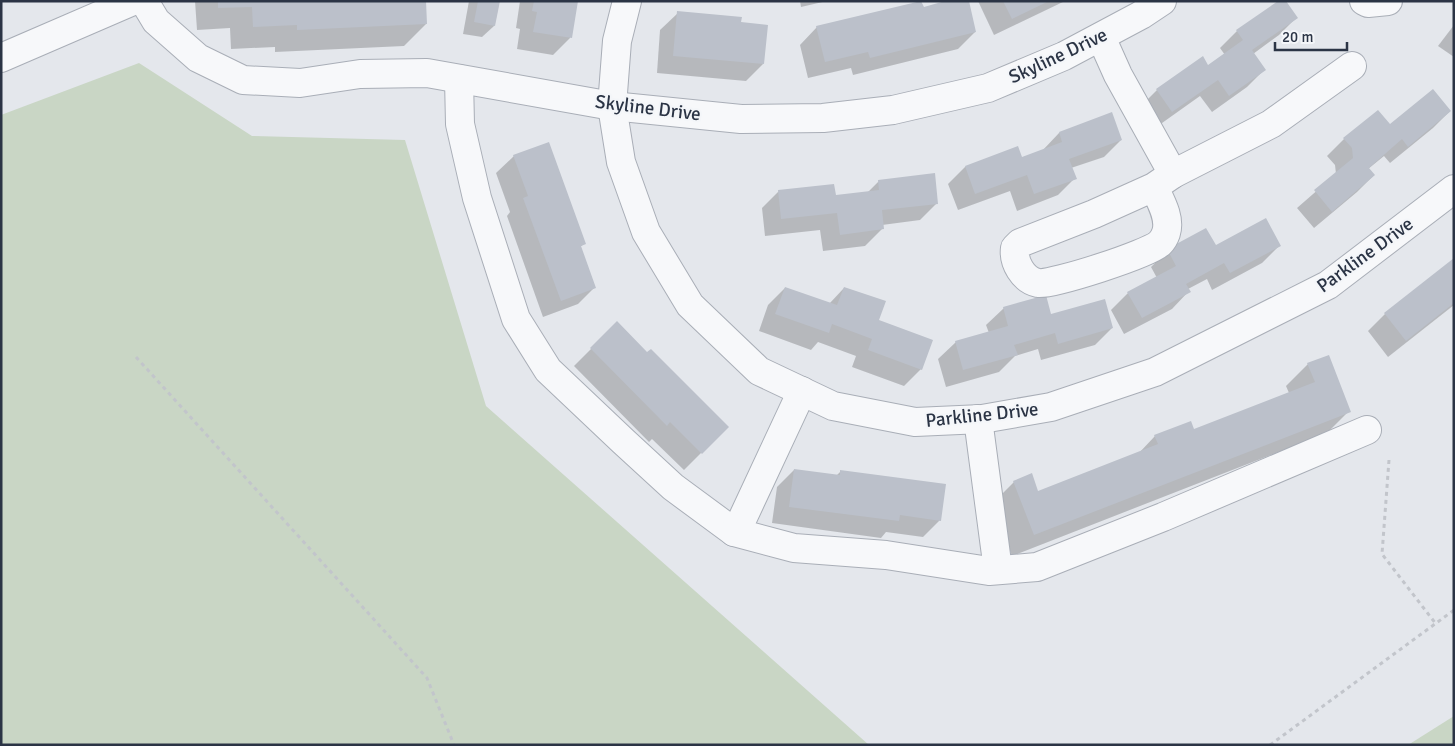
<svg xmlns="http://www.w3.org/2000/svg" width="1455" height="746" font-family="Signika,sans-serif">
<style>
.green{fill:#c9d6c5}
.shadow{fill:#0003}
.building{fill:#bbc0ca}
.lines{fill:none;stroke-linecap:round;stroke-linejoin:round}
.minor-casing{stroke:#a9aeb7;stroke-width:30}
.path{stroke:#c2c5cb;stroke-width:3;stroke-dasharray:4 4;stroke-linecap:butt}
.minor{stroke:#f7f8fa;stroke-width:28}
.labels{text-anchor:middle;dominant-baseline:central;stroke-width:4.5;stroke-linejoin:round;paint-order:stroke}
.street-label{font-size:19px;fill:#2b3445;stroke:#f4f6f9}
</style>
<rect width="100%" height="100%" fill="#e4e7ec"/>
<g class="green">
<polygon points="139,63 252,136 405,140 486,406 869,745 1,745 1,115"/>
<polygon points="1454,716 1454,745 1408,745"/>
</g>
<g class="shadow">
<polygon points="195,1 425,1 426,24 404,46 275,52 275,47 231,49 230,28 197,30"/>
<polygon points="469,1 498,1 494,26 482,37 463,34"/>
<polygon points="520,1 576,1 570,38 553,55 517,49 520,29 516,28"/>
<polygon points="800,1 827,1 801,7"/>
<polygon points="978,1 1065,1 994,35"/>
<polygon points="923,8 975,32 958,49 853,75 851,68 808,78 800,45 817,27"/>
<polygon points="678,13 740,23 763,64 746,81 657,73 660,30"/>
<polygon points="1296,18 1279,35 1253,54 1264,70 1247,87 1212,112 1200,96 1155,128 1140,107 1157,90 1208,66 1225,55 1220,48 1237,31"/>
<polygon points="1454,25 1454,57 1438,46"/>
<polygon points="1450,111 1433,128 1390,163 1384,156 1368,169 1374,175 1357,192 1314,228 1297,208 1336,174 1335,165 1327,156 1344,139"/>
<polygon points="1059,133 1121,140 1104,157 1071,168 1075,178 1058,195 1017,211 1010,191 958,210 948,184 965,167 1017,148 1021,158 1042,151"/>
<polygon points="514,156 584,244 580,247 595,287 578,304 543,317 507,216 510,212 496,173"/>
<polygon points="879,181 937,203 920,220 882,225 882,229 865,246 823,251 820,230 765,236 762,208 779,191 835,196 868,192"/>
<polygon points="1279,246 1262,263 1212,290 1207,279 1188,289 1189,291 1172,309 1124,334 1111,310 1128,293 1157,278 1151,267 1168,250"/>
<polygon points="1454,260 1454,305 1388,357 1368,331 1385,314"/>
<polygon points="785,288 829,304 844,288 878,321 921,369 904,386 852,367 856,356 818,342 811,350 759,331 768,305"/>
<polygon points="1004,308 1112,328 1095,345 1041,360 1038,349 1015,356 999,372 946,387 938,359 956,342 989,333 986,325"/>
<polygon points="617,323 647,354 727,427 684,470 652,439 649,442 574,366"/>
<polygon points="1308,364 1349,411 1327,433 1012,556 992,504 1014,482 1038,493 1138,454 1155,436 1194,431 1289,393 1286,386"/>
<polygon points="794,470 836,476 841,471 940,520 923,537 886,532 881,538 772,523 777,487"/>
</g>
<g class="building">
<polygon points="218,1 426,1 427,24 297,30 297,25 253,27 252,7 218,8"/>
<polygon points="478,1 500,1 495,26 474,22"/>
<polygon points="534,1 578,1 572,38 533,32 537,12 532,11"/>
<polygon points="921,1 924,7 945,1 969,1 976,32 870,58 868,52 825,62 816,26"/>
<polygon points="1003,1 1049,1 1012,19"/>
<polygon points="1278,1 1286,1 1298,18 1252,50 1266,70 1229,96 1218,80 1172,112 1156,89 1203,56 1208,65 1243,40 1236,30"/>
<polygon points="677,11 742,17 741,22 768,25 764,64 673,56"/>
<polygon points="1433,89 1451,111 1408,147 1402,139 1369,168 1375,175 1332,212 1314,190 1353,158 1352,148 1343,138 1378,110 1390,124"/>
<polygon points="1112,112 1122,140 1069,159 1077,179 1034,194 1027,175 975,194 965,166 1018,146 1022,157 1062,142 1059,132"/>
<polygon points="549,142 586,244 581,246 596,288 561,301 523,198 528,196 513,155"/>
<polygon points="935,173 938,204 882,210 884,229 840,235 837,213 781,219 778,190 834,184 836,195 879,190 878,180"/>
<polygon points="1266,218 1281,246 1230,273 1224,263 1186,284 1191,292 1142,318 1127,292 1176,266 1167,249 1206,228 1216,245"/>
<polygon points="1454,258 1454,303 1406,341 1384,313"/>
<polygon points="785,287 837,305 844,287 886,301 879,320 933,340 922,370 868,350 872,339 832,324 829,333 775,314"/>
<polygon points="1046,295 1051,314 1105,299 1113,328 1058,344 1055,333 1014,345 1018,355 963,370 955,341 1008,326 1003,307"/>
<polygon points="617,321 647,352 651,349 729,427 702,454 670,422 667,426 590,348"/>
<polygon points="1329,355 1351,412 1034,535 1013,481 1032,473 1038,491 1158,444 1154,435 1191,421 1194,429 1315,382 1307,363"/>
<polygon points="794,469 840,475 840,470 946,484 941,521 900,515 899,521 789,507"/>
</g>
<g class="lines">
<defs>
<g id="minor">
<polyline points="144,1 156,21 198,58 243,80 300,83 360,74 427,73 612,106 741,119 823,118 893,110 988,88 1064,56 1141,15 1162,1"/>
<polyline points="627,1 617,41 612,106 621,162 646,232 690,305 759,371 833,406 915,422 982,419 1051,407 1155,372 1328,285 1454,189"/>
<polyline points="1364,1 1368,3 1388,1"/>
<polyline points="1101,37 1118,75 1173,174"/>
<polyline points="1,58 133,1"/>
<polyline points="459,79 460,124 477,198 516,319 548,370 623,441 673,487 734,532 794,548 886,555 989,571 1037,567 1163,517 1367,430"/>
<path d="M1154 187C1160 200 1171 218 1166 233 1165 236 1162 241 1160 243 1149 254 1052 285 1038 283 1023 280 1013 262 1015 248L1020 243 1094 214 1154 187 1173 174 1271 124 1352 66"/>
<polyline points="978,419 998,570"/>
<polyline points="734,532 739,526 802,391"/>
</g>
</defs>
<use href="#minor" class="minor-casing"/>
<g class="path">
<polyline points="136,357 427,678 454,745"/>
<polyline points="1389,460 1382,554 1436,624"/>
<polyline points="1270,745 1454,610"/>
</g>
<use href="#minor" class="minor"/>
</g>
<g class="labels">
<g class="street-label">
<text transform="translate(1058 56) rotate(-25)">Skyline Drive</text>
<text transform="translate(648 108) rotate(7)">Skyline Drive</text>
<text transform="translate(1365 255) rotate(-36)">Parkline Drive</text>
<text transform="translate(982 415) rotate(-6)">Parkline Drive</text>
</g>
</g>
<rect width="1455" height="746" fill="none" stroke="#2b3445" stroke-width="5"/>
<path d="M1275 42v8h72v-8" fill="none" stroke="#2b3445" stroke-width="2.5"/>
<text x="1282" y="42" font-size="15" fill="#2b3445" stroke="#f4f6f9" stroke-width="4" paint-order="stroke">20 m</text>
</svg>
